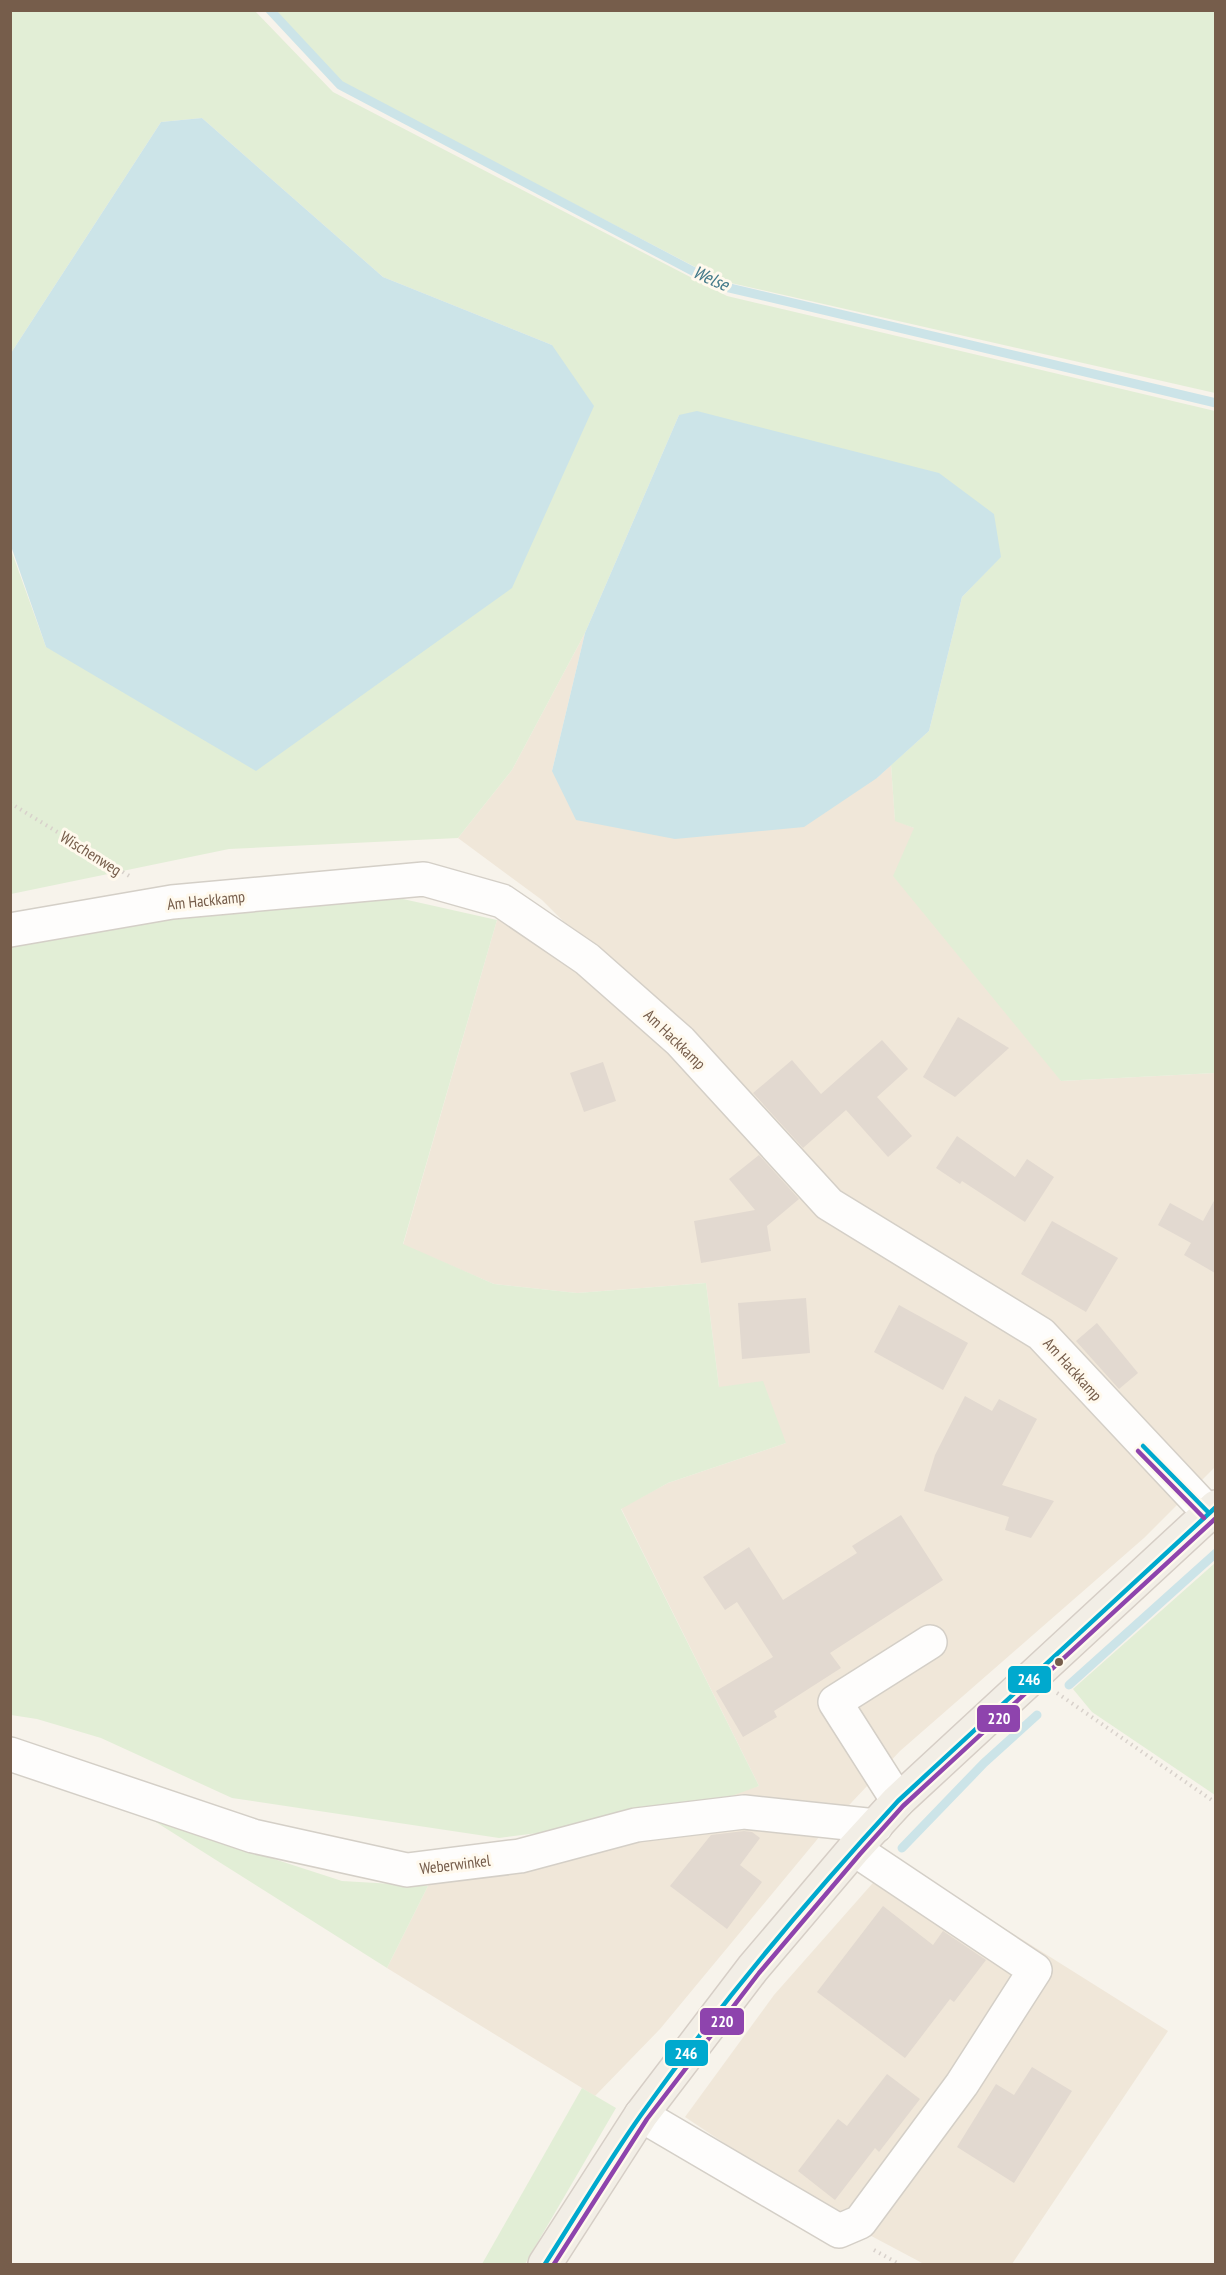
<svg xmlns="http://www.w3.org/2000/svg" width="1226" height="2275" font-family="'PT Sans Narrow',sans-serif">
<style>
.residential{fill:#f0e7d9}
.green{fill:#e2eed6}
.water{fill:#cce4e8}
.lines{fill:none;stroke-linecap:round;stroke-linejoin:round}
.stream{stroke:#cce4e8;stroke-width:9}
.building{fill:#e2d9d0}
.minor-casing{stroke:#d4cfc7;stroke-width:36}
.major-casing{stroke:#d6cec6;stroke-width:36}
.path{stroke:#d8d1cb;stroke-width:4;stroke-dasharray:1.5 4.5;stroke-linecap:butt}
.minor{stroke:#fefdfc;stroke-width:33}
.major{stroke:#f2eee6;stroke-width:33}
.bus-1-casing{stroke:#fff9ed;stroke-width:9}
.bus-2-casing{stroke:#fff9ed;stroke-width:9}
.bus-1{stroke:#00a9ce;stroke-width:4.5}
.bus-2{stroke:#8e44ad;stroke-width:4.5}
.bus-dot{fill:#765d4b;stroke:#fff9ed;stroke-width:2}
.labels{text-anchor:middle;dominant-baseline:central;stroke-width:6;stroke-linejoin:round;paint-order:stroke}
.street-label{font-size:16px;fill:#765d4b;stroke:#fff9ed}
.water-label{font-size:18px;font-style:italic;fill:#447a8a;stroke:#fff9ed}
.line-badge{stroke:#fff9ed;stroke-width:2}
.badge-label{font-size:16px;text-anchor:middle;font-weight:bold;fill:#fff}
</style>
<rect width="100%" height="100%" fill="#f7f3eb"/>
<g class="residential">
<polygon points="585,633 552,771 877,778 891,765 895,820 914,828 1061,1081 1215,1073 1215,1467 1144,1538 900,1751 820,1836 660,2029 595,2096 387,1968 435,1872 759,1786 621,1508 668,1483 786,1443 719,1387 706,1283 577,1293 494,1284 403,1245 497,920 569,927 542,900 458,838 512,770"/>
<polygon points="894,1859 1168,2031 1012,2264 924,2264 830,2214 685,2117 774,1995"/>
</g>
<g class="green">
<polygon points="11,11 255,11 333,92 727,296 1215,411 1215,1073 1061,1081 893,876 914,828 895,821 891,765 929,731 962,597 1001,556 679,415 585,633 512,770 458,838 229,849 11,894 10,547 46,647 552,345 383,277 202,118 161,122 11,353"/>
<polygon points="275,11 1215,11 1215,393 722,281 342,83"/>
<polygon points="403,899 497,920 403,1244 494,1284 577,1293 706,1283 719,1387 763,1381 786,1443 668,1483 621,1509 759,1786 680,1815 499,1838 232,1798 101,1738 37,1719 11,1715 11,946 240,906"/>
<polygon points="1215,1563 1215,1795 1092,1712 1073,1689"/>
<polygon points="151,1819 342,1881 428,1886 387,1968"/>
<polygon points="582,2088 616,2108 525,2264 482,2264"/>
</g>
<g class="water">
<polygon points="202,118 383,277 552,345 594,406 512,588 256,771 46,647 11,546 11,353 161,122"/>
<polygon points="697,411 939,473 994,514 1001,557 962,597 929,731 877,778 804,827 675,839 576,820 552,771 585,633 679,415"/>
</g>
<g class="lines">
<g class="stream">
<polyline points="270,10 340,85 721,286 1216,403"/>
<polyline points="1069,1685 1216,1553"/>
<polyline points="902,1848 984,1763 1037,1715"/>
</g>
</g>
<g class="building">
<polygon points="958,1017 1009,1048 955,1097 923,1077"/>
<polygon points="882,1040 908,1069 877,1097 912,1136 888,1157 846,1110 803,1148 753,1093 792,1060 821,1094"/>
<polygon points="603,1062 616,1101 584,1112 570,1073"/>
<polygon points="957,1136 1015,1177 1027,1159 1054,1177 1025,1222 962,1181 960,1184 936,1168"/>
<polygon points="759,1155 799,1199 767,1226 771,1251 701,1263 694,1221 755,1210 729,1179"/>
<polygon points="1215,1199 1215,1273 1184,1255 1191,1243 1158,1225 1170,1203 1203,1221"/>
<polygon points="1052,1221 1118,1258 1086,1312 1021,1274"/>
<polygon points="806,1298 810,1353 742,1359 738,1303"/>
<polygon points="899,1305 968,1343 943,1390 874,1352"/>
<polygon points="1097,1323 1138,1373 1119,1389 1076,1341"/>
<polygon points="965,1396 992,1411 999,1399 1037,1419 1002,1485 1054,1501 1031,1538 1005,1530 1009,1517 924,1491 935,1455"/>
<polygon points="901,1515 943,1580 830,1653 841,1668 774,1711 777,1717 743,1737 716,1691 773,1657 737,1602 725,1610 703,1577 749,1547 783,1600 857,1553 852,1546"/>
<polygon points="744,1831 752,1832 760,1838 740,1865 762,1882 727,1929 670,1886 711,1835"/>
<polygon points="883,1906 933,1945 943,1931 986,1960 954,2002 950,1999 905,2058 817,1992"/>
<polygon points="1032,2067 1072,2091 1014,2183 957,2147 996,2084 1014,2095"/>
<polygon points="887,2074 920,2099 879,2152 875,2148 835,2200 798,2171 838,2119 847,2126"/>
</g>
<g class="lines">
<defs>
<g id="minor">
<polyline points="10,930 172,902 424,879 502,901 587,959 680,1041 829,1204 1041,1334 1209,1513"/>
<polyline points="10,1754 253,1836 407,1870 520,1856 636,1825 744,1812 876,1826"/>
<polyline points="898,1801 835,1702 930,1642"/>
<polyline points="641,2115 839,2231 860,2222 962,2084 1035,1970 854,1849"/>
</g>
<polyline id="major" points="545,2264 641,2115 753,1968 854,1849 898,1801 1216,1507"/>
</defs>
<use href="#minor" class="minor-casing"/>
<use href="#major" class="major-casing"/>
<g class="path">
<polyline points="10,803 131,877"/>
<polyline points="1057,1693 1216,1803"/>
<polyline points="874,2250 899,2264"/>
</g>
<use href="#minor" class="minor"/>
<use href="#major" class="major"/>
<defs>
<g id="bus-1">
<polyline points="1143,1446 1209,1513"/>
<path d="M545 2264C577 2214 607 2163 641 2115 719 2005 807 1900 898 1801L1216 1507"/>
</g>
<g id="bus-2">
<polyline points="1138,1451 1204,1518"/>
<polyline points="554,2264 647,2119 759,1973 860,1854 903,1806 1216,1518"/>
</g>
</defs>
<use href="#bus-1" class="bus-1-casing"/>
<use href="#bus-2" class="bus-2-casing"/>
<use href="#bus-1" class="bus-1"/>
<use href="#bus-2" class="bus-2"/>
</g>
<circle class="bus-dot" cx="1059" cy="1662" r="5"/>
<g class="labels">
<g class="street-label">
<text transform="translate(91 853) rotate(32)">Wischenweg</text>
<text transform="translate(206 900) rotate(-6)">Am Hackkamp</text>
<text transform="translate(675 1039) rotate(44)">Am Hackkamp</text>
<text transform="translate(1073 1369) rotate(48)">Am Hackkamp</text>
<text transform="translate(455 1864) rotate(-7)">Weberwinkel</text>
</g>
<g class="water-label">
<text transform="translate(711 278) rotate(24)">Welse</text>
</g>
</g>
<g class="line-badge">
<rect x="1007" y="1665" width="45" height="29" rx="6" fill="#00a9ce"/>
<rect x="976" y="1704" width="45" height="29" rx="6" fill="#8e44ad"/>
<rect x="699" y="2007" width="46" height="29" rx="6" fill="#8e44ad"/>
<rect x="664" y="2039" width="45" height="28" rx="6" fill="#00a9ce"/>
</g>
<g class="badge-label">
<text x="1029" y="1685">246</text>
<text x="999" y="1724">220</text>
<text x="722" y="2027">220</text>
<text x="686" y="2059">246</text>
</g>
<rect width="1226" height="2275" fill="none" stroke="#765d4b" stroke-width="24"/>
</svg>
